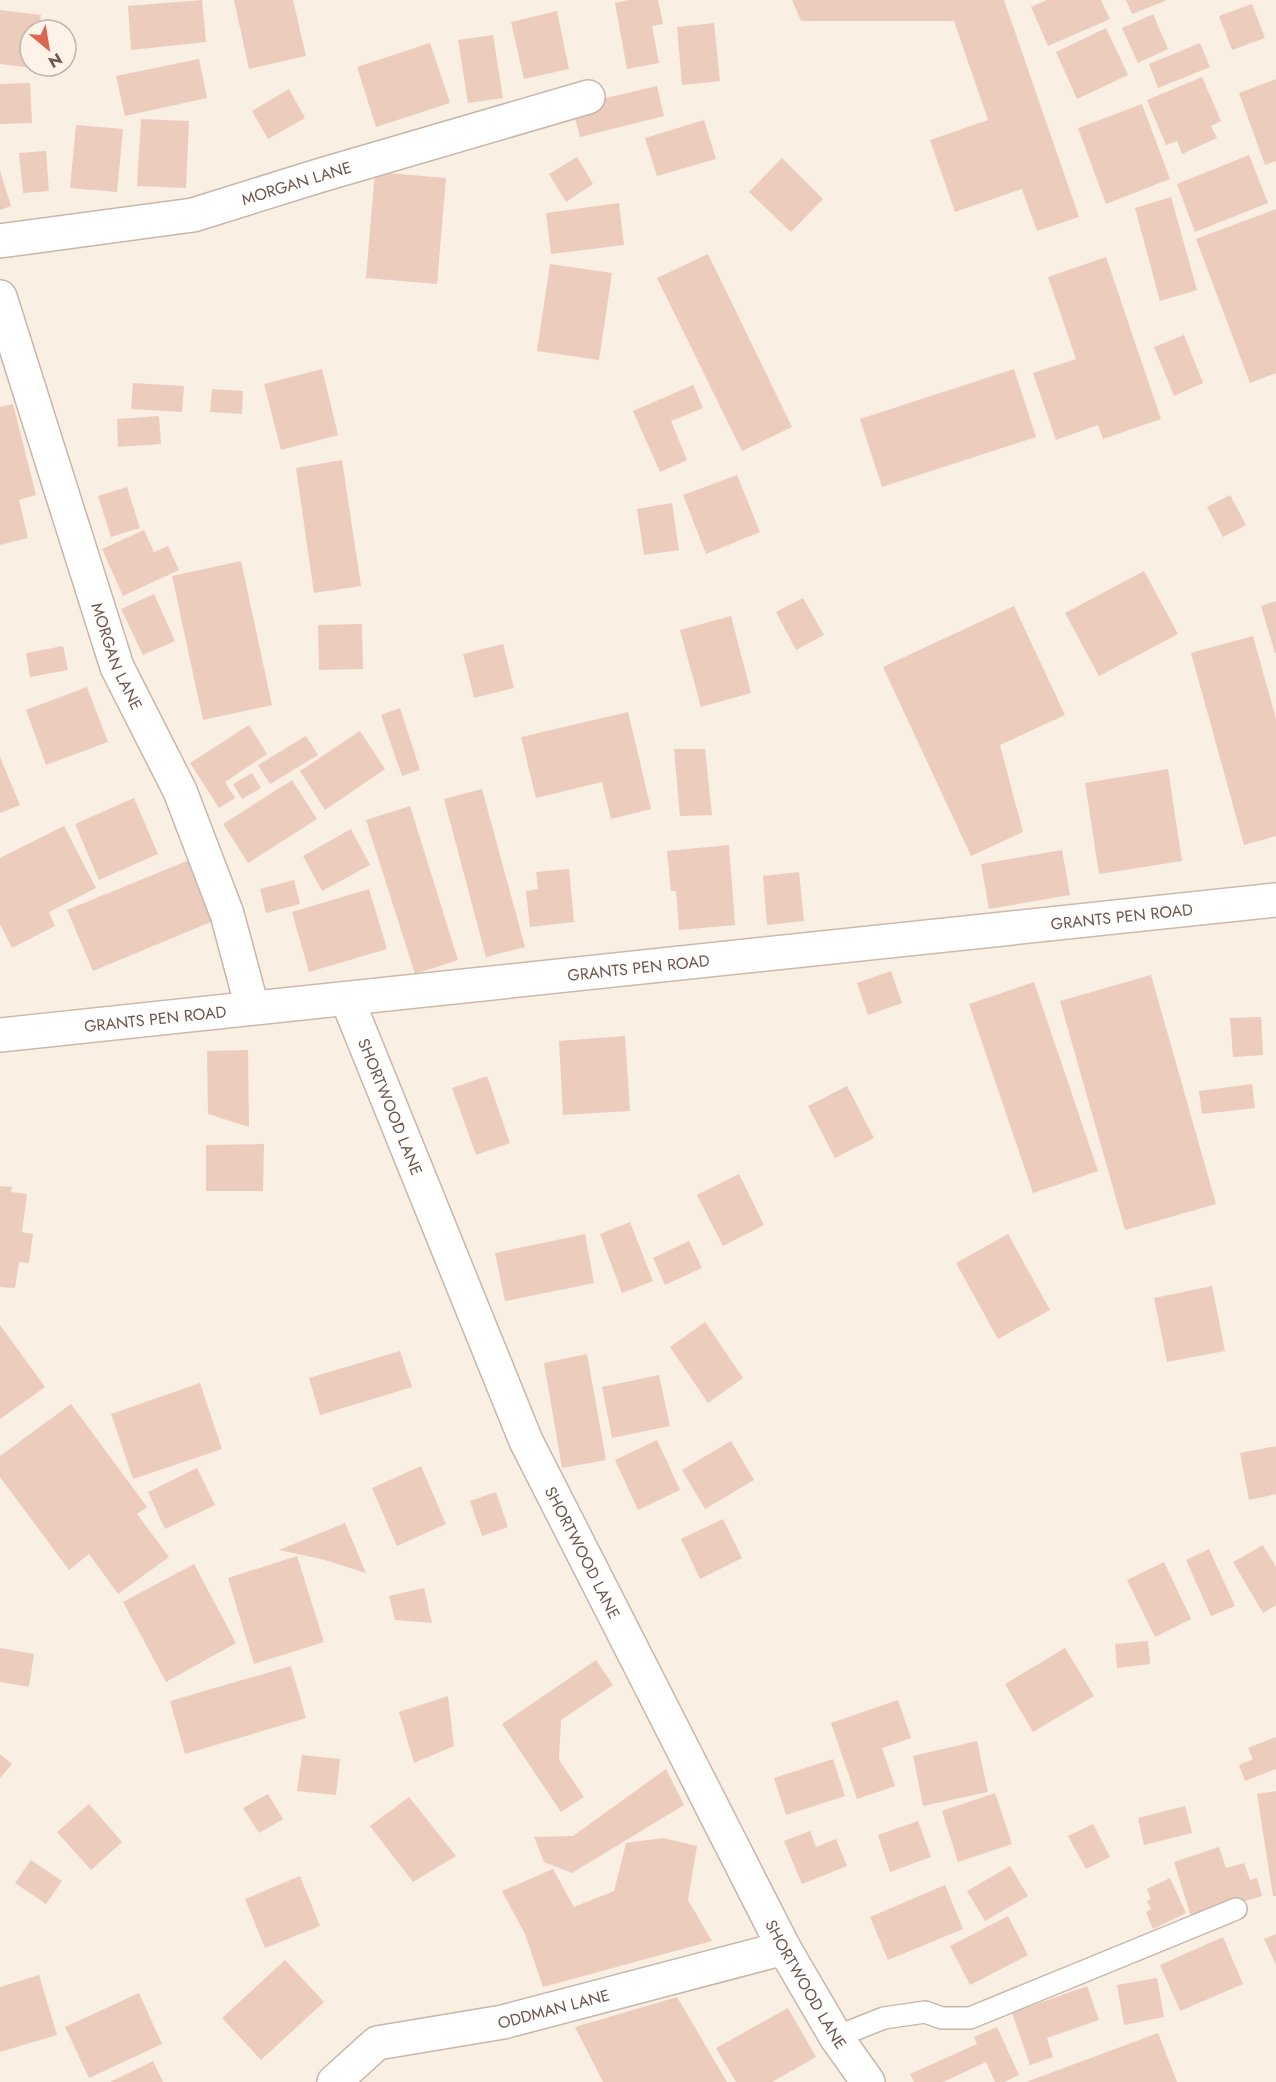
<svg xmlns="http://www.w3.org/2000/svg" width="1276" height="2082" font-family="Jost,sans-serif">
<style>
.building{fill:#ecccbd}
.lines{fill:none;stroke-linecap:round;stroke-linejoin:round}
.service-casing{stroke:#c9b6aa;stroke-width:24}
.minor-casing{stroke:#c9b6aa;stroke-width:36}
.secondary-casing{stroke:#ceb8ab;stroke-width:36}
.service{stroke:#fff;stroke-width:21}
.minor{stroke:#fff;stroke-width:33}
.secondary{stroke:#fff;stroke-width:33}
.labels{text-anchor:middle;dominant-baseline:central;stroke-width:4.5;stroke-linejoin:round;paint-order:stroke}
.street-label{font-size:16px;fill:#6f554b;stroke:#fdf3e8}
</style>
<rect width="100%" height="100%" fill="#faefe3"/>
<g class="building">
<polygon points="202,0 206,42 131,50 128,6"/>
<polygon points="234,0 293,0 306,56 249,69"/>
<polygon points="628,0 658,0 663,24 652,26 659,63 627,69 615,3"/>
<polygon points="792,0 1004,0 1079,217 1037,231 1022,189 955,212 930,140 988,120 954,21 801,21"/>
<polygon points="1047,0 1101,0 1110,19 1048,46 1031,7"/>
<polygon points="1126,0 1167,0 1132,14"/>
<polygon points="1252,4 1265,38 1232,50 1219,16"/>
<polygon points="0,10 41,15 39,30 30,30 30,66 35,66 34,68 0,64"/>
<polygon points="557,11 569,69 524,79 511,22"/>
<polygon points="1153,14 1168,49 1138,63 1122,28"/>
<polygon points="714,23 720,81 682,85 677,27"/>
<polygon points="1106,28 1128,75 1077,99 1056,52"/>
<polygon points="493,35 503,98 468,103 458,40"/>
<polygon points="430,43 450,103 376,127 357,67"/>
<polygon points="1200,43 1210,67 1158,88 1149,64"/>
<polygon points="199,59 207,98 125,116 116,76"/>
<polygon points="1202,77 1221,121 1211,126 1217,138 1182,154 1177,141 1166,145 1147,100"/>
<polygon points="1276,79 1276,161 1265,165 1239,93"/>
<polygon points="30,83 32,123 0,124 0,84"/>
<polygon points="657,86 664,116 580,137 572,106"/>
<polygon points="289,89 305,118 268,139 252,111"/>
<polygon points="1142,104 1170,179 1106,204 1078,128"/>
<polygon points="141,119 189,121 186,188 137,186"/>
<polygon points="704,120 716,159 657,176 645,138"/>
<polygon points="76,125 123,129 117,192 70,188"/>
<polygon points="46,151 49,191 23,193 19,153"/>
<polygon points="1249,155 1268,203 1195,232 1177,184"/>
<polygon points="577,157 593,184 566,202 549,174"/>
<polygon points="782,158 823,199 791,232 749,192"/>
<polygon points="0,171 11,206 0,210"/>
<polygon points="375,172 446,178 437,284 366,278"/>
<polygon points="1171,197 1197,290 1160,301 1135,208"/>
<polygon points="619,203 624,245 551,254 546,213"/>
<polygon points="1276,209 1276,373 1250,383 1196,239"/>
<polygon points="708,254 792,427 742,451 657,278"/>
<polygon points="1106,257 1161,419 1103,439 1098,425 1056,440 1033,373 1076,359 1048,277"/>
<polygon points="550,264 612,273 599,360 537,351"/>
<polygon points="1184,335 1203,383 1174,396 1154,347"/>
<polygon points="322,369 338,435 281,450 264,384"/>
<polygon points="1014,369 1036,437 882,487 860,419"/>
<polygon points="133,383 184,386 182,412 131,409"/>
<polygon points="693,385 703,408 671,421 687,460 660,472 633,411"/>
<polygon points="212,389 243,391 242,414 210,412"/>
<polygon points="13,404 36,495 19,500 28,538 0,545 0,407"/>
<polygon points="159,416 161,444 118,447 117,419"/>
<polygon points="342,460 361,586 314,593 296,468"/>
<polygon points="737,475 760,532 706,554 683,495"/>
<polygon points="127,487 140,528 111,537 98,496"/>
<polygon points="1230,495 1246,525 1223,537 1207,507"/>
<polygon points="672,503 679,550 644,555 637,509"/>
<polygon points="144,530 154,552 168,546 179,570 123,596 102,549"/>
<polygon points="241,561 272,705 203,720 172,576"/>
<polygon points="1144,571 1178,634 1099,676 1065,613"/>
<polygon points="154,594 175,641 143,655 121,609"/>
<polygon points="803,598 824,635 796,650 776,612"/>
<polygon points="1276,601 1276,653 1275,653 1261,606"/>
<polygon points="1014,606 1065,715 1000,745 1023,832 971,856 883,667"/>
<polygon points="731,616 751,693 701,707 680,630"/>
<polygon points="362,624 363,669 319,670 318,625"/>
<polygon points="1253,636 1276,719 1276,836 1244,845 1191,653"/>
<polygon points="503,644 514,688 474,698 463,654"/>
<polygon points="63,646 68,670 30,677 26,653"/>
<polygon points="87,687 108,742 46,765 26,710"/>
<polygon points="400,708 420,770 402,776 381,715"/>
<polygon points="628,712 651,809 611,819 602,782 536,798 521,737"/>
<polygon points="249,725 267,754 225,782 235,798 219,808 190,763"/>
<polygon points="360,731 385,769 325,810 300,771"/>
<polygon points="306,736 318,755 270,784 258,765"/>
<polygon points="674,749 705,749 712,815 680,816"/>
<polygon points="0,757 20,805 0,813"/>
<polygon points="1168,769 1182,861 1099,874 1085,783"/>
<polygon points="252,773 261,788 242,799 233,784"/>
<polygon points="292,780 317,819 248,863 223,824"/>
<polygon points="482,789 525,947 486,957 444,799"/>
<polygon points="134,798 158,854 99,880 75,824"/>
<polygon points="410,806 458,960 415,974 366,820"/>
<polygon points="64,826 96,888 49,912 55,926 12,948 0,924 0,858"/>
<polygon points="351,829 370,865 322,891 303,856"/>
<polygon points="729,845 735,925 679,930 676,891 671,891 667,851"/>
<polygon points="1062,850 1070,895 989,909 981,864"/>
<polygon points="194,858 218,919 93,971 67,910"/>
<polygon points="569,869 574,922 530,927 526,891 538,889 536,872"/>
<polygon points="799,872 804,921 767,925 763,876"/>
<polygon points="294,880 300,904 266,913 260,889"/>
<polygon points="369,889 387,949 309,972 292,912"/>
<polygon points="891,971 902,1003 868,1015 857,983"/>
<polygon points="1151,975 1216,1204 1125,1230 1060,1001"/>
<polygon points="1034,982 1098,1171 1033,1193 969,1004"/>
<polygon points="1261,1017 1263,1055 1233,1057 1230,1018"/>
<polygon points="625,1036 630,1111 563,1115 559,1041"/>
<polygon points="248,1050 249,1127 208,1114 207,1051"/>
<polygon points="487,1076 510,1143 476,1155 452,1088"/>
<polygon points="1252,1084 1255,1108 1202,1114 1199,1091"/>
<polygon points="847,1086 874,1138 835,1158 808,1106"/>
<polygon points="264,1144 263,1191 206,1191 206,1145"/>
<polygon points="739,1174 764,1225 723,1246 697,1195"/>
<polygon points="0,1186 12,1187 11,1192 27,1194 22,1232 33,1234 29,1263 19,1262 15,1288 0,1287"/>
<polygon points="630,1222 653,1281 622,1293 600,1234"/>
<polygon points="585,1234 594,1283 505,1301 495,1253"/>
<polygon points="1008,1234 1050,1310 998,1339 956,1263"/>
<polygon points="689,1241 702,1268 665,1285 653,1258"/>
<polygon points="1212,1286 1225,1351 1167,1362 1154,1298"/>
<polygon points="705,1322 743,1378 708,1403 670,1347"/>
<polygon points="0,1325 45,1387 0,1419"/>
<polygon points="400,1351 412,1387 320,1415 309,1378"/>
<polygon points="587,1354 606,1460 562,1468 544,1363"/>
<polygon points="659,1375 670,1426 612,1438 602,1387"/>
<polygon points="200,1383 222,1449 133,1479 111,1414"/>
<polygon points="71,1404 147,1507 137,1514 169,1557 118,1594 89,1554 69,1570 0,1477 0,1456"/>
<polygon points="657,1440 680,1490 638,1510 615,1460"/>
<polygon points="731,1441 754,1480 705,1509 682,1470"/>
<polygon points="1276,1446 1276,1494 1249,1500 1240,1453"/>
<polygon points="421,1466 446,1524 397,1546 372,1488"/>
<polygon points="197,1468 215,1505 165,1529 148,1492"/>
<polygon points="496,1492 508,1527 482,1536 470,1501"/>
<polygon points="723,1519 742,1558 700,1579 681,1539"/>
<polygon points="345,1523 366,1573 325,1560 279,1550"/>
<polygon points="1263,1545 1276,1567 1276,1605 1263,1613 1233,1562"/>
<polygon points="1209,1549 1235,1606 1211,1616 1186,1560"/>
<polygon points="297,1556 324,1642 254,1664 228,1578"/>
<polygon points="1164,1562 1191,1619 1155,1637 1127,1580"/>
<polygon points="194,1564 236,1643 166,1682 123,1602"/>
<polygon points="424,1588 432,1623 395,1620 389,1596"/>
<polygon points="1148,1641 1150,1664 1117,1668 1115,1644"/>
<polygon points="0,1648 34,1654 29,1687 0,1682"/>
<polygon points="1065,1648 1094,1696 1033,1732 1005,1684"/>
<polygon points="596,1660 613,1685 561,1720 559,1760 584,1797 561,1812 502,1724"/>
<polygon points="291,1666 306,1718 185,1754 170,1701"/>
<polygon points="448,1696 454,1746 414,1763 399,1712"/>
<polygon points="898,1700 911,1738 882,1748 895,1786 857,1799 831,1723"/>
<polygon points="1276,1737 1276,1769 1245,1781 1239,1765 1253,1759 1248,1748"/>
<polygon points="977,1741 988,1792 923,1806 913,1756"/>
<polygon points="0,1754 12,1764 0,1778"/>
<polygon points="302,1755 340,1759 336,1795 297,1791"/>
<polygon points="833,1759 845,1796 786,1815 774,1778"/>
<polygon points="666,1769 684,1805 572,1873 544,1862 534,1837 573,1836"/>
<polygon points="1276,1791 1276,1896 1273,1896 1257,1794"/>
<polygon points="995,1793 1012,1844 958,1862 942,1811"/>
<polygon points="268,1794 283,1819 259,1833 243,1808"/>
<polygon points="409,1797 456,1856 413,1882 370,1826"/>
<polygon points="89,1804 122,1842 91,1870 57,1832"/>
<polygon points="1185,1806 1192,1833 1144,1845 1138,1818"/>
<polygon points="918,1821 931,1857 890,1872 878,1835"/>
<polygon points="1093,1824 1110,1857 1086,1869 1068,1836"/>
<polygon points="810,1831 816,1847 836,1839 847,1866 802,1884 784,1841"/>
<polygon points="663,1838 697,1846 688,1900 712,1941 543,1987 525,1934 502,1891 553,1869 574,1907 614,1891 626,1843"/>
<polygon points="1219,1847 1226,1868 1244,1863 1250,1880 1257,1878 1262,1896 1191,1917 1174,1862"/>
<polygon points="31,1860 62,1881 46,1904 15,1883"/>
<polygon points="1010,1866 1028,1896 985,1921 967,1891"/>
<polygon points="300,1876 320,1926 265,1948 245,1899"/>
<polygon points="1170,1878 1186,1913 1153,1929 1146,1912 1151,1909 1147,1901 1151,1899 1147,1889"/>
<polygon points="945,1885 963,1929 888,1960 870,1917"/>
<polygon points="1008,1916 1028,1955 970,1985 950,1946"/>
<polygon points="1276,1934 1276,1965 1264,1939"/>
<polygon points="1223,1937 1243,1984 1180,2011 1160,1965"/>
<polygon points="285,1960 324,2002 261,2060 222,2018"/>
<polygon points="39,1975 57,2035 0,2052 0,1987"/>
<polygon points="1157,1978 1164,2017 1124,2025 1117,1985"/>
<polygon points="1087,1986 1099,2020 1047,2038 1053,2057 1030,2065 1012,2013"/>
<polygon points="139,1993 162,2044 89,2078 65,2027"/>
<polygon points="677,1997 727,2082 603,2082 575,2027"/>
<polygon points="788,2008 816,2057 772,2082 736,2082 716,2048"/>
<polygon points="997,2027 1019,2075 1004,2082 995,2082 986,2062 943,2082 914,2082 910,2074 977,2044 974,2037"/>
<polygon points="1158,2033 1177,2082 1026,2082"/>
<polygon points="153,2061 163,2082 110,2082"/>
</g>
<g class="lines">
<defs>
<polyline id="service" points="836,2037 884,2018 925,2012 942,2018 970,2018 1236,1909"/>
<g id="minor">
<path id="s1" d="M0 241 193 215 318 176 588 97"/>
<path id="s2" d="M0 297 117 667 180 791 227 914 252 1007"/>
<path id="s3" d="M347 999 526 1441 784 1948 836 2037 868 2082"/>
<path id="s4" d="M334 2082 377 2043 503 2022 784 1948"/>
</g>
<g id="secondary">
<path id="s5" d="M0 1035 1276 900"/>
</g>
</defs>
<use href="#service" class="service-casing"/>
<use href="#minor" class="minor-casing"/>
<use href="#secondary" class="secondary-casing"/>
<use href="#service" class="service"/>
<use href="#minor" class="minor"/>
<use href="#secondary" class="secondary"/>
</g>
<g class="labels">
<g class="street-label">
<text stroke="none"><textPath href="#s1" startOffset="303">MORGAN LANE</textPath></text>
<text stroke="none"><textPath href="#s2" startOffset="378">MORGAN LANE</textPath></text>
<text stroke="none"><textPath href="#s5" startOffset="1128">GRANTS PEN ROAD</textPath></text>
<text stroke="none"><textPath href="#s5" startOffset="642">GRANTS PEN ROAD</textPath></text>
<text stroke="none"><textPath href="#s5" startOffset="156">GRANTS PEN ROAD</textPath></text>
<text stroke="none"><textPath href="#s3" startOffset="116">SHORTWOOD LANE</textPath></text>
<text stroke="none"><textPath href="#s3" startOffset="602">SHORTWOOD LANE</textPath></text>
<text stroke="none"><textPath href="#s3" startOffset="1088">SHORTWOOD LANE</textPath></text>
<text stroke="none"><textPath href="#s4" startOffset="238">ODDMAN LANE</textPath></text>
</g>
</g>
<g transform="translate(48 48) rotate(150)"><circle r="28" fill="#fdf3e8" stroke="#c4b4a9" stroke-width="1.5"/>
<path d="M0-4.5L10 22L0 15L-10 22Z" fill="#d96752"/>
<text y="-9" font-size="16" font-weight="bold" text-anchor="middle" fill="#6f554b">N</text>
</g>
</svg>
